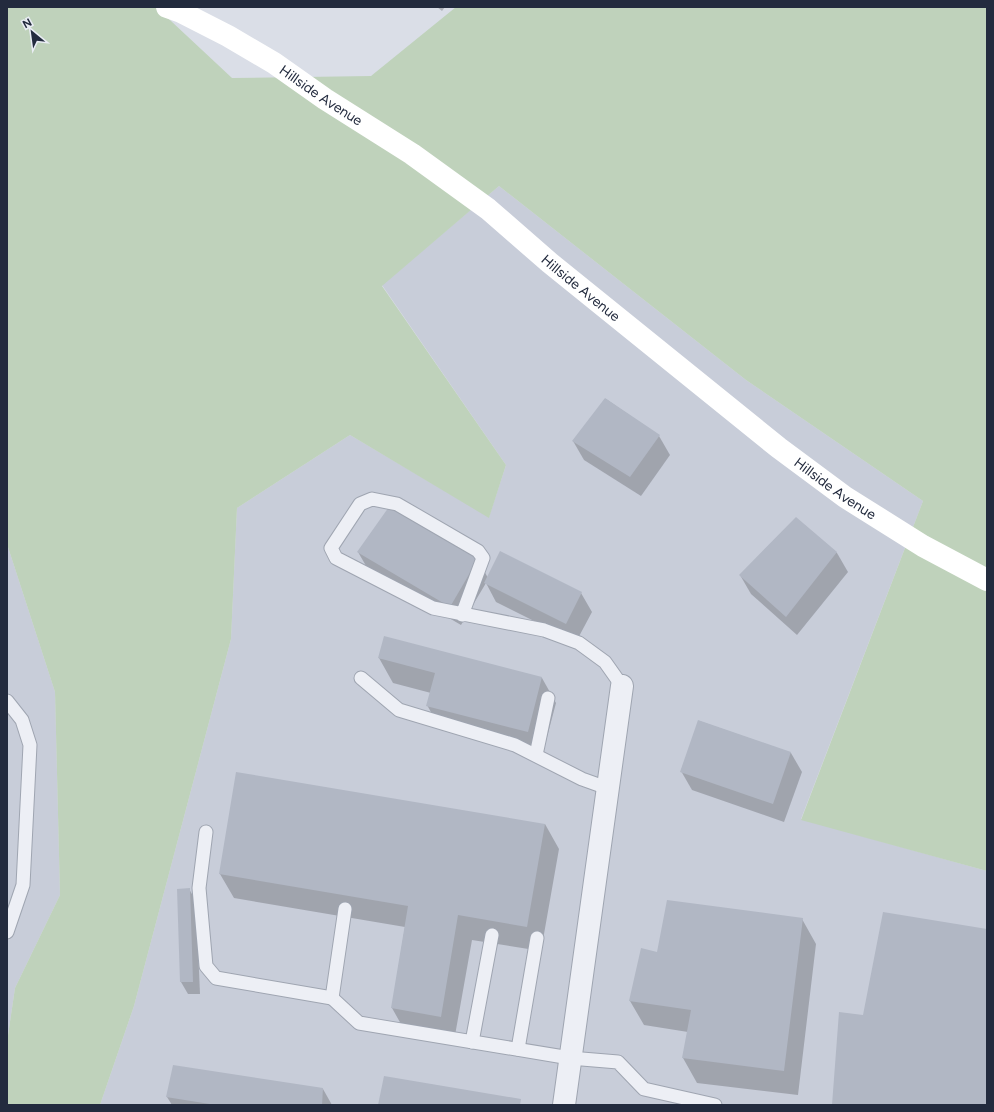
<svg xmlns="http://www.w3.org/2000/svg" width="994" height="1112" font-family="Figtree,sans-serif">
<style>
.built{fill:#c8cdd9}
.green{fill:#bfd2bb}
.shadow{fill:#0003}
.building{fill:#b1b7c4}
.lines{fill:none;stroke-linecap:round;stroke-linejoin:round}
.lane-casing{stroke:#9fa5b1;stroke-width:15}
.street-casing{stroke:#9fa5b1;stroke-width:24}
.lane{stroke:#edeff5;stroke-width:13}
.street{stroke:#edeff5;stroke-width:22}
.secondary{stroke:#fff;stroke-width:22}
.labels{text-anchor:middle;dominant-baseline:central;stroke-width:3.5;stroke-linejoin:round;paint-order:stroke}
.street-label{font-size:14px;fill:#232b3e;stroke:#eaedf5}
</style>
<rect width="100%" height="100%" fill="#dadee7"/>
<g class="built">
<polygon points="499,186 746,380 923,501 801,819 987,871 987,1105 100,1105 134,1006 231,639 237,508 350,435 489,517 506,465 382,285"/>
<polygon points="7,544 55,692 60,895 15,988 7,1042"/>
</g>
<polygon class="green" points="7,7 156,7 232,78 371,76 456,7 987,7 987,871 801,820 923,501 746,380 499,186 382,286 506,465 489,518 350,435 237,508 231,639 134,1006 100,1105 7,1105 7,1042 15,988 60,895 55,692 7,544"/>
<g class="shadow">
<polygon points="437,7 445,7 442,11"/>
<polygon points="606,399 659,436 670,455 641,496 584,460 573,441"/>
<polygon points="796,518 837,553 848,572 797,635 751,594 740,575"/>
<polygon points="358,552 478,560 488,578 581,593 592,612 576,642 496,602 486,583 461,625 369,571"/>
<polygon points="379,658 542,678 556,703 542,756 441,730 427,705 431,693 393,683"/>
<polygon points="699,721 791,753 802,772 784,822 692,790 681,771"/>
<polygon points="545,824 559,849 541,951 472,940 454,1041 406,1033 392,1008 405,927 234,898 220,874"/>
<polygon points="189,889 196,901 200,994 188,994 181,982"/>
<polygon points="802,919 816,944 798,1095 697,1083 683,1058 688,1032 644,1025 630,1001"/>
<polygon points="323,1089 332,1105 172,1105 167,1097"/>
</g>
<g class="building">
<polygon points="605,398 660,435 630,477 572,441"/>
<polygon points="391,504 478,559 450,607 357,552"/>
<polygon points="796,517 837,552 786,617 739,575"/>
<polygon points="500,551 582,592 566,624 484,583"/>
<polygon points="384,636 542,677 528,732 426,706 435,673 378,658"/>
<polygon points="698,720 791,752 773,804 680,772"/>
<polygon points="236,772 545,824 527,927 458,915 441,1017 391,1008 408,906 219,874"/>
<polygon points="190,888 193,982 180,982 177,889"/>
<polygon points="667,900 803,918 784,1071 682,1058 691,1010 629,1001 641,948 657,952"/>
<polygon points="883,912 987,929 987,1105 832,1105 839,1012 863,1015"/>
<polygon points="173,1065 323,1088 322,1105 216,1105 166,1097"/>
<polygon points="384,1076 521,1099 520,1105 378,1105"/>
</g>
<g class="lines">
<defs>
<g id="lane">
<polyline points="462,615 483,558 478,551 397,504 372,499 360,504 331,548 336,558 433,608 544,630 579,643 605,662 622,686"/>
<polyline points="361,678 399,710 515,745 582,779 607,788"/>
<polyline points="7,701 22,720 30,745 23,885 7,932"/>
<polyline points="536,755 548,698"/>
<polyline points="206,832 199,888 206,966 216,978 332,998"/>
<polyline points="345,909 332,998 359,1023 570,1058 618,1062 644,1089 715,1105"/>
<polyline points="472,1042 492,935"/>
<polyline points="518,1049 537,938"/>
</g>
<polyline id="street" points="564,1105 622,686"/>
</defs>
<use href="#lane" class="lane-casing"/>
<use href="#street" class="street-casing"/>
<use href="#lane" class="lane"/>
<use href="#street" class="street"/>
<path class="secondary" id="s1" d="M167 7 181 12 228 36 274 63 325 99 412 154 488 209 550 263 779 448 845 497 923 546 987 580"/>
</g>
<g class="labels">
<g class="street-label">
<text stroke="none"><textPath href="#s1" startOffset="178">Hillside Avenue</textPath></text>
<text stroke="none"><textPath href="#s1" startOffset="502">Hillside Avenue</textPath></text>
<text stroke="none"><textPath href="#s1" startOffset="826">Hillside Avenue</textPath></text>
</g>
</g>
<rect width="994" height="1112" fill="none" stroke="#232b3e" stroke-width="16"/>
<g transform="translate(32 32) rotate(331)" stroke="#eaedf5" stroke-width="3" paint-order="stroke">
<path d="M0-3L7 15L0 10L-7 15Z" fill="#232b3e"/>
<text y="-6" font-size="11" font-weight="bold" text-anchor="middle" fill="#232b3e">N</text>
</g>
</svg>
